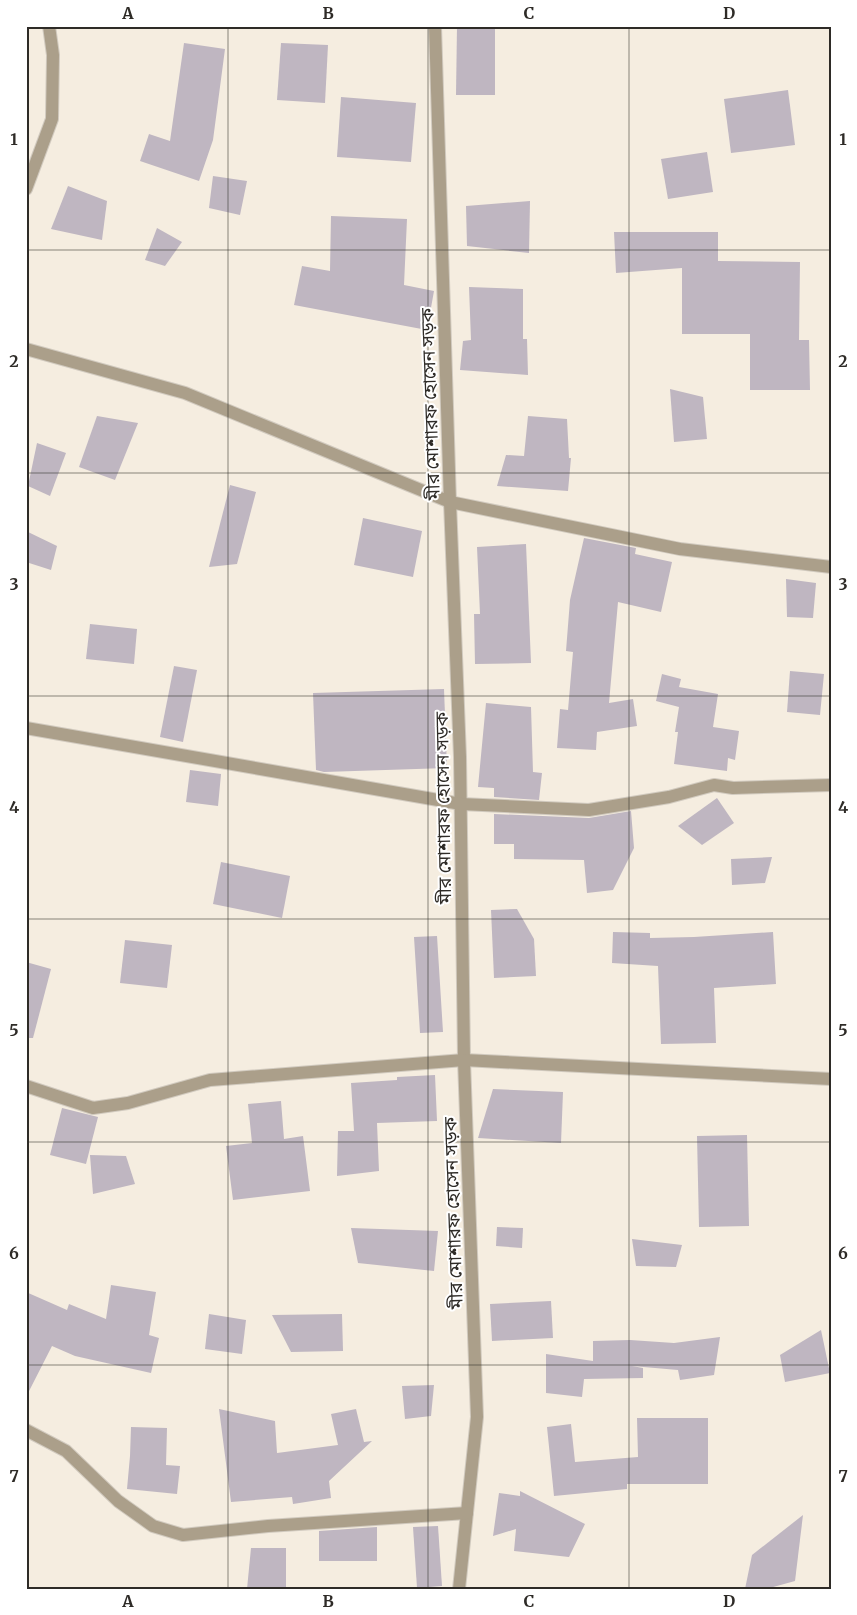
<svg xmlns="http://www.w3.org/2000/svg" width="857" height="1615" font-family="Merriweather,'Noto Sans Bengali',serif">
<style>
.building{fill:#bfb6c1}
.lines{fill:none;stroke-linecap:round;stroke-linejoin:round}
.street-casing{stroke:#d1cabf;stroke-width:14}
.street{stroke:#ab9f8a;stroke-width:12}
.grid{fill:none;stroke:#2e2b27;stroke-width:1;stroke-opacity:0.55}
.labels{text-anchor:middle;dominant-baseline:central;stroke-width:4;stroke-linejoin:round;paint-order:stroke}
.street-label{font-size:18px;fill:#2e2b27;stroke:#fff}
.neatline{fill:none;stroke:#2e2b27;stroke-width:2}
.grid-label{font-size:16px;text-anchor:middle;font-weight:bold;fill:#2e2b27}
</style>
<rect width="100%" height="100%" fill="#f5ede0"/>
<g class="building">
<polygon points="457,26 495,26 495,95 456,95"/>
<polygon points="184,43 225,49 213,140 199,181 140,161 149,134 170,141"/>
<polygon points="281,43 328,45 325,103 277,100"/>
<polygon points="788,90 795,145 731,153 724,99"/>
<polygon points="341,97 416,103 411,162 337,157"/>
<polygon points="707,152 713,192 668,199 661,159"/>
<polygon points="213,176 247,181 240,215 209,208"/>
<polygon points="68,186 107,201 102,240 51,229"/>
<polygon points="530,201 529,253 467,246 466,206"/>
<polygon points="331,216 407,219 404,285 434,291 427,330 294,305 302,266 330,271"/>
<polygon points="157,228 182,242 165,266 145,260"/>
<polygon points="614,232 718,232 718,261 800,262 799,340 809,340 810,390 750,390 750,334 682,334 682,268 616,273"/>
<polygon points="469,287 523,289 523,339 527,339 528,375 460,370 463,341 471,340"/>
<polygon points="670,389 703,397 707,439 674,442"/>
<polygon points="97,416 138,423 115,480 79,467"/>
<polygon points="528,416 567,419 569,458 571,458 568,491 497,486 506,455 524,456"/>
<polygon points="37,443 66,453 50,496 28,486"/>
<polygon points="230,485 256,492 237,564 209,567"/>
<polygon points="363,518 422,531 413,577 354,565"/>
<polygon points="26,531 57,546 51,570 26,562"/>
<polygon points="584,538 636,548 635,554 672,562 661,612 618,602 609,703 633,699 637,726 597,732 596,750 557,748 560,709 568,710 573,652 566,651 570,600"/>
<polygon points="526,544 531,663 475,664 474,614 480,614 477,547"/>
<polygon points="786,579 816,583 813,618 787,617"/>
<polygon points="90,624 137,629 134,664 86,659"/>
<polygon points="174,666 197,670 183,742 160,737"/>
<polygon points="790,671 824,674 820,715 787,712"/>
<polygon points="662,674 681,679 679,687 718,694 713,727 739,731 735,760 728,758 727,771 674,764 678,732 675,732 679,707 656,701"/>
<polygon points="444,689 447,768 324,772 316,770 313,693"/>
<polygon points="486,703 531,707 533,772 542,773 539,800 494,797 494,788 478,787"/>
<polygon points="190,770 221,774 218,806 186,802"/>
<polygon points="717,798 734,823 702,845 678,826"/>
<polygon points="631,811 634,848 613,890 587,893 584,860 514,859 514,844 494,844 494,814 589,818"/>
<polygon points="772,857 765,883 732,885 731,859"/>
<polygon points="221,862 290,876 282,918 213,904"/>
<polygon points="517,909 534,939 536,976 494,978 491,910"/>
<polygon points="613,932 650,933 650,938 694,937 773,932 776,984 714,988 716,1043 661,1044 658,966 612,963"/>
<polygon points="437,936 443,1032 420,1033 414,937"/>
<polygon points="125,940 172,945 167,988 120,983"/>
<polygon points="26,962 51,969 33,1038 26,1038"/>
<polygon points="435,1075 437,1121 377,1123 379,1171 337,1176 338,1131 354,1131 351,1083 397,1080 397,1077"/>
<polygon points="493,1089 563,1092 561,1143 478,1138"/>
<polygon points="281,1101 284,1139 303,1136 310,1191 233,1200 226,1146 252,1143 248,1104"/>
<polygon points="62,1108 98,1117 86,1164 50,1155"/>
<polygon points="747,1135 749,1226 699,1227 697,1136"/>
<polygon points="90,1155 126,1156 135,1184 93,1194"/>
<polygon points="497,1227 523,1228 522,1248 496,1246"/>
<polygon points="351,1228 438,1231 434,1271 358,1263"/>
<polygon points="632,1239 682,1245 676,1267 636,1266"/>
<polygon points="111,1285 156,1292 149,1335 159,1338 151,1373 75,1356 52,1346 26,1397 26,1292 67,1310 69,1304 106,1319"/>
<polygon points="551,1301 553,1338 492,1341 490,1304"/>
<polygon points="209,1314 246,1320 242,1354 205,1349"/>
<polygon points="342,1314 343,1351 291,1352 272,1315"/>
<polygon points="821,1330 830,1373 785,1382 780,1355"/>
<polygon points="720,1337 714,1375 680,1380 678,1370 632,1366 643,1368 643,1378 584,1379 582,1397 546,1393 546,1354 593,1361 593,1341 630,1340 674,1343"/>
<polygon points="434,1385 431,1416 405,1419 402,1386"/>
<polygon points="219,1409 275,1421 277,1453 338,1445 331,1414 356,1409 364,1442 372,1441 329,1481 331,1498 293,1504 292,1497 231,1502"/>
<polygon points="637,1418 708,1418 708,1484 627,1484 627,1489 554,1496 547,1427 571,1424 575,1462 638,1457"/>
<polygon points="131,1427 167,1428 166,1465 180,1466 177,1494 127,1489 130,1456"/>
<polygon points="520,1491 585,1524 569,1557 514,1551 516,1529 493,1536 499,1493 520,1496"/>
<polygon points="803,1515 795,1581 766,1589 745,1589 752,1555"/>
<polygon points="438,1526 442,1586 417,1588 413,1527"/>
<polygon points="377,1527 377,1561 319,1561 319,1531"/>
<polygon points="251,1548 286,1548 286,1589 247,1589"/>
</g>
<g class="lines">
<defs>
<g id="street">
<polyline points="435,26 450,502 460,757 464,1060 477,1417 459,1589"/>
<polyline points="26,189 52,119 53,55 49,26"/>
<polyline points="26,349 185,393 450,502 680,549 831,567"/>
<polyline points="26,728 461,804 589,810 669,797 714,785 733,788 831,785"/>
<polyline points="26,1086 93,1108 128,1103 210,1080 464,1060 831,1079"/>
<polyline points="26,1430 66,1451 118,1501 153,1526 183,1535 268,1526 467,1513"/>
</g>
</defs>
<use href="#street" class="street-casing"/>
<use href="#street" class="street"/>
</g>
<path class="grid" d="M228 26V1589M428 26V1589M629 26V1589M26 250H831M26 473H831M26 696H831M26 919H831M26 1142H831M26 1365H831"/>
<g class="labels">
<g class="street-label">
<text transform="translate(430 404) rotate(-92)">মীর মোশারফ হোসেন সড়ক</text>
<text transform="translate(443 808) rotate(-91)">মীর মোশারফ হোসেন সড়ক</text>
<text transform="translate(453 1213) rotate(-92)">মীর মোশারফ হোসেন সড়ক</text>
</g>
</g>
<rect width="857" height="1615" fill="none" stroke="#ffffff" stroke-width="55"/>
<rect x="28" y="28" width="802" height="1560" class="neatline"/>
<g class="grid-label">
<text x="128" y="19">A</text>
<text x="328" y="19">B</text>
<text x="529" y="19">C</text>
<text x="729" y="19">D</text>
<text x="14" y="145">1</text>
<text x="843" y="145">1</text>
<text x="14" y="367">2</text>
<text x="843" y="367">2</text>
<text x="14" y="590">3</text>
<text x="843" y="590">3</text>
<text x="14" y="813">4</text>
<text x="843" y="813">4</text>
<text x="14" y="1036">5</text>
<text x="843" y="1036">5</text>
<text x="14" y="1259">6</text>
<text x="843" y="1259">6</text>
<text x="14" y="1482">7</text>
<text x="843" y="1482">7</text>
<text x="128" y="1607">A</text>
<text x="328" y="1607">B</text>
<text x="529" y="1607">C</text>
<text x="729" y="1607">D</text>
</g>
</svg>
